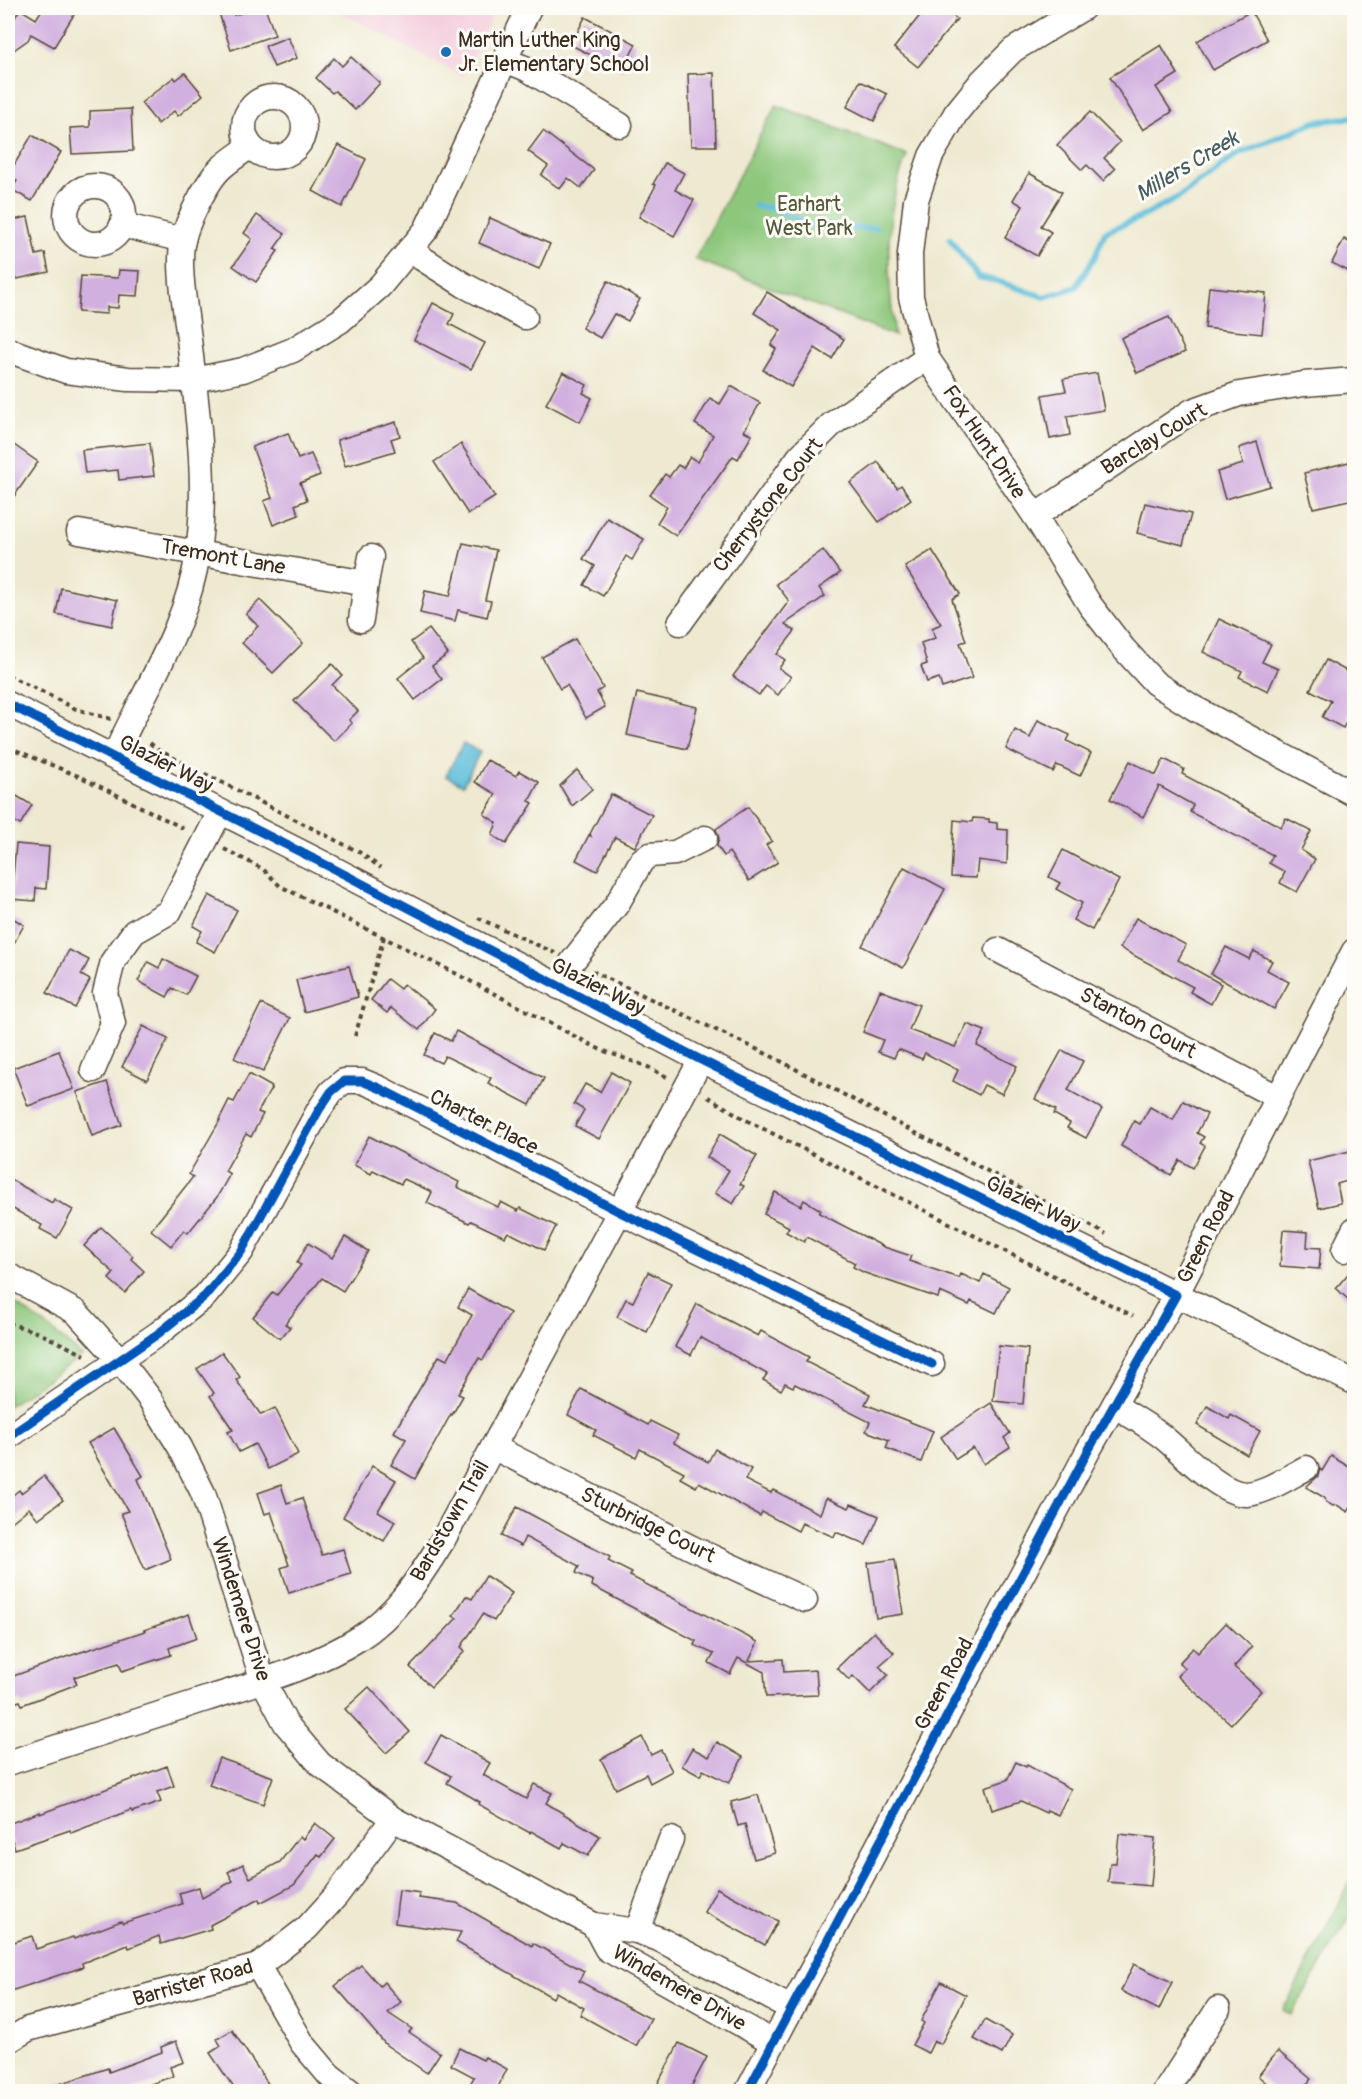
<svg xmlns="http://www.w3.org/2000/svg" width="1362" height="2099" font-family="Pangolin,sans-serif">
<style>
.built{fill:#f4cfde}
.green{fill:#8cc77b;stroke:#64784c;stroke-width:1.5}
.water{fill:#5bbdd9;stroke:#4b747c;stroke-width:1.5}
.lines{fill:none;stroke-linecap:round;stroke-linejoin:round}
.stream{stroke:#5bbdd9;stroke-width:6}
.building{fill:#d1afdf}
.minor-casing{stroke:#564739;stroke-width:27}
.path{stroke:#564739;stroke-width:4;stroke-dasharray:4.5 4.5;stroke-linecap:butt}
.minor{stroke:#fff;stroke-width:24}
.cycleway-casing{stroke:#fdfcf7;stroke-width:13}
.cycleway{stroke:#0057b8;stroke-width:9}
.poi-dot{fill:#1f6fb2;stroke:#fdfcf7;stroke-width:2}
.labels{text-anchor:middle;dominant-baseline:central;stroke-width:6;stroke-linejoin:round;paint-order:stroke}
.poi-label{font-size:21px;fill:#3b2a1e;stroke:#fdfcf7;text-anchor:start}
.park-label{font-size:21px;fill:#53593a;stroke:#fdfcf7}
.street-label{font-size:21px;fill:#3b2a1e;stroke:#fdfcf7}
.water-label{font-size:22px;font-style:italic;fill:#465d5f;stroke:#fdfcf7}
</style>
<rect width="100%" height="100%" fill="#fdfcf7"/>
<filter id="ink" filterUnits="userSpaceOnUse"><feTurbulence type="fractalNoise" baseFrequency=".0167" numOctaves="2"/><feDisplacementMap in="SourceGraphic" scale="12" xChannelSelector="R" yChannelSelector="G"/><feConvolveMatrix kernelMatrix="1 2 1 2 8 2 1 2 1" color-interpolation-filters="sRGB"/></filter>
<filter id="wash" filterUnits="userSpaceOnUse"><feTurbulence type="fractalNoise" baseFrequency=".008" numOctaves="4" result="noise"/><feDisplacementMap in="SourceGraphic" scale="24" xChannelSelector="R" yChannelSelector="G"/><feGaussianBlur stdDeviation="1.35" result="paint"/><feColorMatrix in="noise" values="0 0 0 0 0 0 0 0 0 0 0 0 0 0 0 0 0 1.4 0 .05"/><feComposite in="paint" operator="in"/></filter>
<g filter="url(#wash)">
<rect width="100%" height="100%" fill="#eee9d0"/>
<polygon class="built" points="332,8 496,8 464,77"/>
<g class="green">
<path d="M776 105 907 155C883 213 887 275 895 336L695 259Z"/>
<polygon points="8,1299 46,1325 82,1356 8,1406"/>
<polygon points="1354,1875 1354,1910 1291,2015 1283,2010"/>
</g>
<polygon class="water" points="463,743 480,752 463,785 446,776"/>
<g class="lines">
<g class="stream">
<polyline points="756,206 772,208 819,229 876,228"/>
<polyline points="950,239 978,277 997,281 1044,297 1076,287 1095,256 1105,232 1139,218 1179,197 1238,154 1315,122 1354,117"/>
</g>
</g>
<g id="blocks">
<g class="building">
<polygon points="43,8 78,8 54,47 31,34 28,40 8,54 8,29 20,9 36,19"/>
<polygon points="256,8 265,8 275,35 231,50 219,13 232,9 234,15"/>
<polygon points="926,8 943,8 957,19 918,67 894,48"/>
<polygon points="1251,11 1267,40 1213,70 1197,41"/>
<polygon points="585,17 636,44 622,71 571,45"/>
<polygon points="288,37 297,58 274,67 265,46"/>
<polygon points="1161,45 1178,74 1156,87 1172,112 1143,130 1110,77"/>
<polygon points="351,57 380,83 355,110 335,91 332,93 316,78 334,58 342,66"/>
<polygon points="185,73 203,95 178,116 174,111 158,124 141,103 174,77 176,80"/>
<polygon points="714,73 716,146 691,146 688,74"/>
<polygon points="860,81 887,94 874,121 847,107"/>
<polygon points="131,109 133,151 72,154 70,128 90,127 90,111"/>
<polygon points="1090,112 1120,142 1104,158 1115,169 1103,181 1087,165 1082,170 1057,145"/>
<polygon points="543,131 594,170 581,188 568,178 560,189 541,175 548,166 528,151"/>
<polygon points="32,135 61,152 32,201 12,190 17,181 8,175"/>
<polygon points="338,145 366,159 342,207 313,191"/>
<polygon points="665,163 684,173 675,190 694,200 674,236 639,217 656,185 653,184"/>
<polygon points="1029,173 1062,192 1041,226 1051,232 1037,256 1005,238 1023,206 1013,200"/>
<polygon points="257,215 285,234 274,249 278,251 256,282 233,266 252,239 244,233"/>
<polygon points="28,217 36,255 45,253 49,272 8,281 8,221"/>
<polygon points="490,218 550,244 539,269 479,243"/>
<polygon points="1344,239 1354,245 1354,274 1332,263"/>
<polygon points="119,270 140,271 138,296 119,295 118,308 107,307 107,314 78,312 81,276 118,278"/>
<polygon points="608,281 640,299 628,321 614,314 600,338 582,328"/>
<polygon points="1209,287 1266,293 1262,334 1205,328"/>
<polygon points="767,292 844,339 832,359 815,348 791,387 763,370 776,349 771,345 781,330 754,313"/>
<polygon points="433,303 454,314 449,324 485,343 471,369 414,340"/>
<polygon points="1169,317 1185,352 1137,373 1121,338"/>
<polygon points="563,372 587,385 583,393 592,398 580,422 546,404"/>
<polygon points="1097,373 1104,410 1067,416 1070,435 1050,439 1042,395 1066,391 1063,379"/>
<polygon points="731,386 760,403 744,431 752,435 738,459 733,456 676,536 657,523 667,507 650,495 665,474 669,477 678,465 683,468 690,457 698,462 713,435 695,424 710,398 720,404"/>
<polygon points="396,422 400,436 391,439 395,451 345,466 337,440"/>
<polygon points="288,433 298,459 311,454 320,475 300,483 307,500 295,505 299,515 273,525 264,501 272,498 252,447"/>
<polygon points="1257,442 1270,486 1225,499 1217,472 1243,464 1239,448"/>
<polygon points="150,443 154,476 119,480 118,470 85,473 82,450"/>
<polygon points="461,444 495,497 468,514 434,462"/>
<polygon points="14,445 38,462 8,505 8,455"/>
<polygon points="878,462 897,488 901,485 911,499 879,522 850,483"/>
<polygon points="1349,462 1354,487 1354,499 1313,508 1304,473"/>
<polygon points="1145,503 1191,514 1183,545 1137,533"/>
<polygon points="607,518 644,539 632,560 626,556 603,596 584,585 595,566 583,559"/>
<polygon points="463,543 496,550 485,600 491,601 487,617 458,610 455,621 420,613 425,591 450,596"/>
<polygon points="823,550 840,573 819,588 825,596 785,624 795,631 777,654 785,660 779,668 791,677 778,695 766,686 759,695 733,676 789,601 776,584"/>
<polygon points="932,550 960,594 952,599 966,641 960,643 972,678 942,688 939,678 927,682 921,666 927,664 921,643 935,638 932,628 941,624 905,567"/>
<polygon points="61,588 117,600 112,626 56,614"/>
<polygon points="260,600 303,643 273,673 242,643 258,626 246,614"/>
<polygon points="1219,619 1271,644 1262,662 1278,669 1268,691 1239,677 1242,671 1203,652"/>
<polygon points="429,629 448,654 432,666 442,679 415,700 398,678 423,658 411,642"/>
<polygon points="575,639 603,688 597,692 605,707 586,718 567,685 560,689 542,657"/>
<polygon points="1326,660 1354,675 1354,707 1343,728 1322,717 1331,701 1310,690"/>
<polygon points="332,664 342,675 332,685 358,711 349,720 352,723 334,741 294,701"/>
<polygon points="637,693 697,707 687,749 627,735"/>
<polygon points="1038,720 1070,735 1067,741 1091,753 1080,776 1057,765 1053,772 1006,749 1015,730 1030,738"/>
<polygon points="1164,759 1184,769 1182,774 1281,827 1286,818 1311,831 1301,850 1315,859 1297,892 1280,883 1285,872 1269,863 1273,855 1190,812 1193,805 1159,786 1143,817 1110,799 1130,761 1156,775"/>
<polygon points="487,760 516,776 519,771 539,782 529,801 533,803 506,844 492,835 497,823 484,814 496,794 475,782"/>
<polygon points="577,770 592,789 572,806 560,786"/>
<polygon points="8,791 32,805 20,825 8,818"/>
<polygon points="611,794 652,815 635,847 615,837 597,871 576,860 589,835 591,836 590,834"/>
<polygon points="748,807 772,841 766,845 778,862 749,881 729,852 724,856 717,846 719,838 716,829"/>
<polygon points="973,818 989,819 989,822 997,823 997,829 1008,830 1007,864 978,860 976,878 951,877 954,820 972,822"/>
<polygon points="16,844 49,847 46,889 36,888 35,901 11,899"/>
<polygon points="1063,850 1119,880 1092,930 1073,920 1082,903 1056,889 1060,883 1049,877"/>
<polygon points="904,867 945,889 903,968 862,946"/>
<polygon points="209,895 237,910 215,952 196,942 202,931 193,926"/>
<polygon points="8,915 24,925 8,954"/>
<polygon points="1136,918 1186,945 1178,960 1221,984 1211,1004 1190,992 1193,987 1120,948"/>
<polygon points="1226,947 1249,959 1254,951 1272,961 1267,970 1289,982 1274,1009 1211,974"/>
<polygon points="69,950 89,960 81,975 90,980 75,1008 47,993"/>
<polygon points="163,959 196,976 186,995 172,988 167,997 138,981 148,962 159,968"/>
<polygon points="349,966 358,997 304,1012 296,980"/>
<polygon points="387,979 400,989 404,984 435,1009 419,1030 391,1008 387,1013 371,1000"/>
<polygon points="880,990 919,1005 909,1030 955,1047 967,1024 985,1031 977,1046 1017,1066 1002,1094 984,1085 979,1095 953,1081 958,1070 925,1053 922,1059 898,1049 894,1058 878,1052 883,1040 863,1032"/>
<polygon points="261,1004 290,1018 263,1072 234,1058"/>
<polygon points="143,1026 168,1039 147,1080 122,1067"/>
<polygon points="456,1031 544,1078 530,1105 488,1083 491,1078 445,1056 441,1063 424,1055 435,1033 451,1041"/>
<polygon points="1062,1050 1083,1061 1068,1090 1102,1109 1086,1138 1067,1128 1070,1123 1054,1114 1056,1110 1035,1099"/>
<polygon points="59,1051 74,1089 28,1106 13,1068"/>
<polygon points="611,1072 630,1083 599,1139 575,1126 584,1110 574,1104 585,1084 600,1092"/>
<polygon points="249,1074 272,1087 258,1112 263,1114 251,1137 246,1134 225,1171 230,1174 217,1197 188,1233 184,1230 171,1246 151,1230 193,1177 189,1174 220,1120 219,1120 229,1100 234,1102"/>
<polygon points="107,1082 122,1125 92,1136 77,1092"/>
<polygon points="1183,1101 1207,1114 1197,1133 1204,1137 1200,1143 1205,1146 1193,1168 1180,1160 1171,1175 1121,1146 1134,1121 1140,1124 1150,1107 1173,1120"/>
<polygon points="720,1134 757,1156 740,1184 744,1186 733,1204 715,1193 729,1170 707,1157"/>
<polygon points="369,1136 459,1182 457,1187 498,1207 501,1202 518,1211 520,1208 556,1226 544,1250 508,1232 505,1237 471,1221 469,1223 427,1203 432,1192 404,1179 401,1184 373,1170 371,1174 354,1165"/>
<polygon points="1354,1150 1354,1179 1337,1184 1341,1203 1319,1208 1308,1161"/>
<polygon points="8,1178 52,1203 54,1199 73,1210 57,1238 40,1229 42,1225 8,1206"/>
<polygon points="775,1192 801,1206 804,1200 821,1210 819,1213 884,1247 911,1256 909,1261 959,1278 961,1274 980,1283 984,1274 1009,1287 996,1313 971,1301 969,1305 940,1292 938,1298 865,1273 853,1267 855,1263 807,1237 804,1242 786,1232 789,1227 764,1214"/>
<polygon points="101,1227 133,1256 131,1259 144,1271 125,1293 109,1279 114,1273 84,1246"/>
<polygon points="1283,1230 1308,1232 1307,1247 1321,1248 1319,1269 1280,1266"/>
<polygon points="345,1237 368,1251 343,1291 322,1278 285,1324 290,1327 280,1339 253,1317 273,1292 277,1295 301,1265 297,1263 308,1243 332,1258"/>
<polygon points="1354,1267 1354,1305 1336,1288"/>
<polygon points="648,1272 671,1283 647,1332 617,1317 626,1299 633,1302"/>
<polygon points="468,1289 510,1313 483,1360 479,1358 458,1394 463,1396 452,1415 451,1414 415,1479 391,1465 406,1439 394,1432 439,1356 447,1360 472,1315 458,1307"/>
<polygon points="697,1304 758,1336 761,1331 809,1357 806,1362 870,1394 865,1404 933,1431 921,1462 886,1448 889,1440 866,1431 870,1422 795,1384 793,1387 785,1383 781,1390 763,1380 767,1374 700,1337 691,1355 675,1347"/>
<polygon points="999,1346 1028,1349 1023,1404 993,1401"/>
<polygon points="222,1352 240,1377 236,1380 261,1415 275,1408 298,1454 268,1469 255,1444 239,1452 228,1432 233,1430 210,1396 214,1393 197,1369"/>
<polygon points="581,1389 648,1425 650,1421 678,1435 674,1443 708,1462 715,1449 751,1469 745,1480 771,1493 773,1490 820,1514 826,1498 849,1508 851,1504 879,1516 866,1545 836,1532 834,1537 802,1523 798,1531 762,1512 760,1516 699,1482 696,1487 680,1478 684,1472 640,1449 636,1457 593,1435 596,1430 568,1415"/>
<polygon points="991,1403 1010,1433 1004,1438 1010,1447 984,1464 973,1448 956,1459 941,1437"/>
<polygon points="1207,1406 1229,1419 1231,1415 1260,1431 1247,1455 1197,1425"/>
<polygon points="114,1428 143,1476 138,1479 171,1559 145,1570 121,1513 128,1511 88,1443"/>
<polygon points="1331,1456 1354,1470 1354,1502 1348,1512 1337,1505 1333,1506 1326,1502 1325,1498 1306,1487 1318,1476 1320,1469 1322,1471"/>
<polygon points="372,1466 396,1480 378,1511 395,1521 384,1541 343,1517"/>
<polygon points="44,1476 63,1500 38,1519 29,1508 8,1525 8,1499 19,1490 21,1493"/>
<polygon points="281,1485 287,1503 302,1498 322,1555 343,1549 351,1574 289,1593 281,1568 289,1565 271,1512 265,1514 258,1493"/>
<polygon points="517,1507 610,1557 608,1561 632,1573 630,1576 758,1642 749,1661 783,1659 784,1672 816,1670 818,1695 766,1697 764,1672 738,1658 730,1674 709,1663 714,1654 694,1645 696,1641 592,1586 593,1581 576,1573 579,1566 525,1537 521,1546 501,1536"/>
<polygon points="895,1559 903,1614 876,1618 868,1563"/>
<polygon points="486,1576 512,1593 494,1621 483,1614 461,1647 465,1651 431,1687 410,1667 457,1618 453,1616 466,1596 472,1599"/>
<polygon points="189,1614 197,1638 169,1648 171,1655 122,1671 119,1663 74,1677 77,1684 22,1705 20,1701 8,1705 8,1678 66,1657 145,1631 144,1630"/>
<polygon points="1226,1623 1252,1647 1234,1667 1261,1691 1231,1724 1177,1676 1185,1668 1179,1663 1193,1648 1198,1653"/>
<polygon points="874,1632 894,1653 879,1666 888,1675 870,1693 853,1676 849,1680 837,1668"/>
<polygon points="369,1687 410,1732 386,1753 345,1709"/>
<polygon points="441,1735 490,1763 483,1775 526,1799 534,1784 552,1793 546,1803 600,1836 588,1856 564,1843 561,1848 531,1831 530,1833 478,1804 480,1802 447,1783 451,1776 426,1762"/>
<polygon points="642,1737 651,1755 661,1750 672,1771 650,1783 646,1774 616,1789 601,1759"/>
<polygon points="717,1742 743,1757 729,1783 703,1770 700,1776 682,1766 692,1748 709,1757"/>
<polygon points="219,1758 273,1777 263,1804 209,1785"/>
<polygon points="1016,1762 1026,1767 1027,1765 1071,1789 1058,1815 1047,1810 1046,1813 1021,1801 992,1810 985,1787 1007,1780"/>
<polygon points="167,1766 174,1786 157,1792 161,1802 132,1812 131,1810 71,1833 70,1830 15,1849 12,1840 8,1841 8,1824 40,1812 40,1814"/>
<polygon points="758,1795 775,1853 754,1859 745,1824 738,1826 731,1802"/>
<polygon points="315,1823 335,1839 321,1857 318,1854 294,1885 260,1903 259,1899 210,1925 211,1929 161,1944 159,1936 129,1948 128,1945 82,1963 83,1967 8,1992 8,1944 32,1936 36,1949 73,1937 74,1939 121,1921 123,1923 182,1904 179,1893 199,1887 202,1898 233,1881 228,1872 243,1864 250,1878 280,1862 300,1836 303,1839"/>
<polygon points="1119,1834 1155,1838 1151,1886 1108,1882 1110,1863 1116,1863"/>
<polygon points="717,1888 778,1921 765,1945 704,1912"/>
<polygon points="399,1890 420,1893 419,1898 457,1903 532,1946 533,1943 584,1971 579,1981 651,2019 636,2046 580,2015 584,2008 556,1992 553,1998 456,1942 461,1932 395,1923"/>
<polygon points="1134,1964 1172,1982 1159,2010 1121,1991"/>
<polygon points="361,1965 380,1986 384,1982 401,2002 388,2013 412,2029 409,2032 440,2053 427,2073 386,2045 335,1986"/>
<polygon points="941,1982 966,1995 941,2044 934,2041 928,2053 912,2045 924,2023 921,2021"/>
<polygon points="985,2020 1012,2035 1002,2054 974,2039"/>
<polygon points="232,2030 273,2091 236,2091 210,2053 221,2046 217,2039"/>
<polygon points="176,2041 184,2062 170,2067 173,2076 132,2091 46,2091 45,2089 108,2068 109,2072 162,2052 161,2047"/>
<polygon points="679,2043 707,2057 689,2091 654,2091"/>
<polygon points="459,2048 483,2060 485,2057 507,2069 496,2091 466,2091 474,2077 451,2065"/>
<polygon points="1278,2051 1311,2079 1301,2091 1276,2091 1258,2076"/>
</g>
</g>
</g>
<g filter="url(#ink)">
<use href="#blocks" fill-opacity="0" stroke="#564739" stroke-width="1.5"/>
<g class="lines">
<defs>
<g id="minor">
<polyline points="1083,8 1013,50 982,81 956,113 931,156 916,200 910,254 911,297 927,358 1035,516 1090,605 1123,648 1155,683 1194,708 1354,794"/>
<polyline points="505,60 527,69 620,125"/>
<circle cx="274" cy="127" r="30"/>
<circle cx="95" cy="215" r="29"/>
<polyline points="122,225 183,240"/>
<polyline points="409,250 464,285 525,317"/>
<polyline points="8,350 66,371 128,379 194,380 243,370 293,350 340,321 380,286 426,230 529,8"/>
<polyline points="1035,516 1192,411 1239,394 1304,384 1354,380"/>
<polyline points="79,532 366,583 361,620"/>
<polyline points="366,583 371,557"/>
<polyline points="680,623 800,456 832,424 927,358"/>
<polyline points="8,704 334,869 701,1060 1354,1382"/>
<path d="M114 757C144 690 188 626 198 552 208 481 197 409 189 339 186 312 177 265 183 240 187 221 207 181 221 168 230 160 241 153 250 146"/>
<polyline points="998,950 1277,1097"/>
<polyline points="559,987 572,962 617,904 642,860 650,855 675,853 705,838"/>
<polyline points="93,1070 113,1023 105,993 113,961 134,932 169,912 220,812"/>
<polyline points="1344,1250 1354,1230"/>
<polyline points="8,1275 76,1312 119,1359 150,1399 180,1447 203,1493 263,1681 286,1724 320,1764 393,1819 594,1925 637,1931 659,1939 791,2008"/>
<path d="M1114 1405C1131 1416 1149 1426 1164 1438 1184 1454 1221 1495 1247 1494 1267 1492 1289 1477 1306 1468"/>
<polyline points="8,1437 159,1333 205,1296 241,1252 319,1110 331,1092 344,1081 362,1081 379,1088 620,1212 932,1364"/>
<polyline points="493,1447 692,1548 805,1600"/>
<path d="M8 1763C74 1742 140 1720 206 1699 256 1683 314 1667 358 1639 396 1615 420 1577 443 1540L701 1060"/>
<polyline points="594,1925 607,1949 773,2042"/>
<polyline points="637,1931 671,1839"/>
<polyline points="258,1966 302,2043 329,2075 351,2092"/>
<polyline points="8,2041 28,2029 258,1966 307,1928 336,1896 393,1819"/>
<polyline points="747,2092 1088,1451 1176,1295 1354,951"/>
<polyline points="1165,2092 1218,2009"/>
</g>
</defs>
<use href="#minor" class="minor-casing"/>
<g class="path">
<polyline points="8,675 76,709 111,719"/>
<polyline points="150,743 158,750 359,852 381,868"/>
<polyline points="8,747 83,778 187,830"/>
<polyline points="224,849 263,869 280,886 455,973 599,1049 648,1067 667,1077"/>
<polyline points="478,918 555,953"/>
<polyline points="592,971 773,1057 1106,1234"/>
<polyline points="355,1036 384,937"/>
<polyline points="708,1097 746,1120 1133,1316"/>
<polyline points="8,1323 39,1333 85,1355"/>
</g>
<use href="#minor" class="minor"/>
<defs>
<g id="cycleway">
<polyline points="8,704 334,869 701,1060 1176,1295 1088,1451 747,2092"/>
<polyline points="8,1437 159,1333 205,1296 241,1252 319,1110 331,1092 344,1081 362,1081 379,1088 620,1212 932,1364"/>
</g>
</defs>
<use href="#cycleway" class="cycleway-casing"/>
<use href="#cycleway" class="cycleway"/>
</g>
</g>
<circle class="poi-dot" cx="446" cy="52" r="6"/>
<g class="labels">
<g class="poi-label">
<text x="458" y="40">Martin Luther King<tspan x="458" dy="24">Jr. Elementary School</tspan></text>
</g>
<g class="park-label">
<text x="809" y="204">Earhart<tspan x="809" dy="24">West Park</tspan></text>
</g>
<g class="street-label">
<text transform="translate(1154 439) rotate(-31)">Barclay Court</text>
<text transform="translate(984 442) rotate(56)">Fox Hunt Drive</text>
<text transform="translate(768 505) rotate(-52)">Cherrystone Court</text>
<text transform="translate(223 557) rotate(10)">Tremont Lane</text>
<text transform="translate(166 764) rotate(27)">Glazier Way</text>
<text transform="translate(598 987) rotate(27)">Glazier Way</text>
<text transform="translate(1138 1023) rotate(28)">Stanton Court</text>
<text transform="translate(484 1122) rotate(27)">Charter Place</text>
<text transform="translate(1033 1204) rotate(26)">Glazier Way</text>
<text transform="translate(1206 1237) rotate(-63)">Green Road</text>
<text transform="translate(450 1521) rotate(-60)">Bardstown Trail</text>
<text transform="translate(648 1525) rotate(26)">Sturbridge Court</text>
<text transform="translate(241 1609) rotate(72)">Windemere Drive</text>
<text transform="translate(944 1684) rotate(-62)">Green Road</text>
<text transform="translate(193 1983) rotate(-16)">Barrister Road</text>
<text transform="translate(679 1988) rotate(30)">Windemere Drive</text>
</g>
<g class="water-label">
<text transform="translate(1187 166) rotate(-31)">Millers Creek</text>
</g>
</g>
<rect width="1362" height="2099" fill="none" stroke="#fdfcf7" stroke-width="30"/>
</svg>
